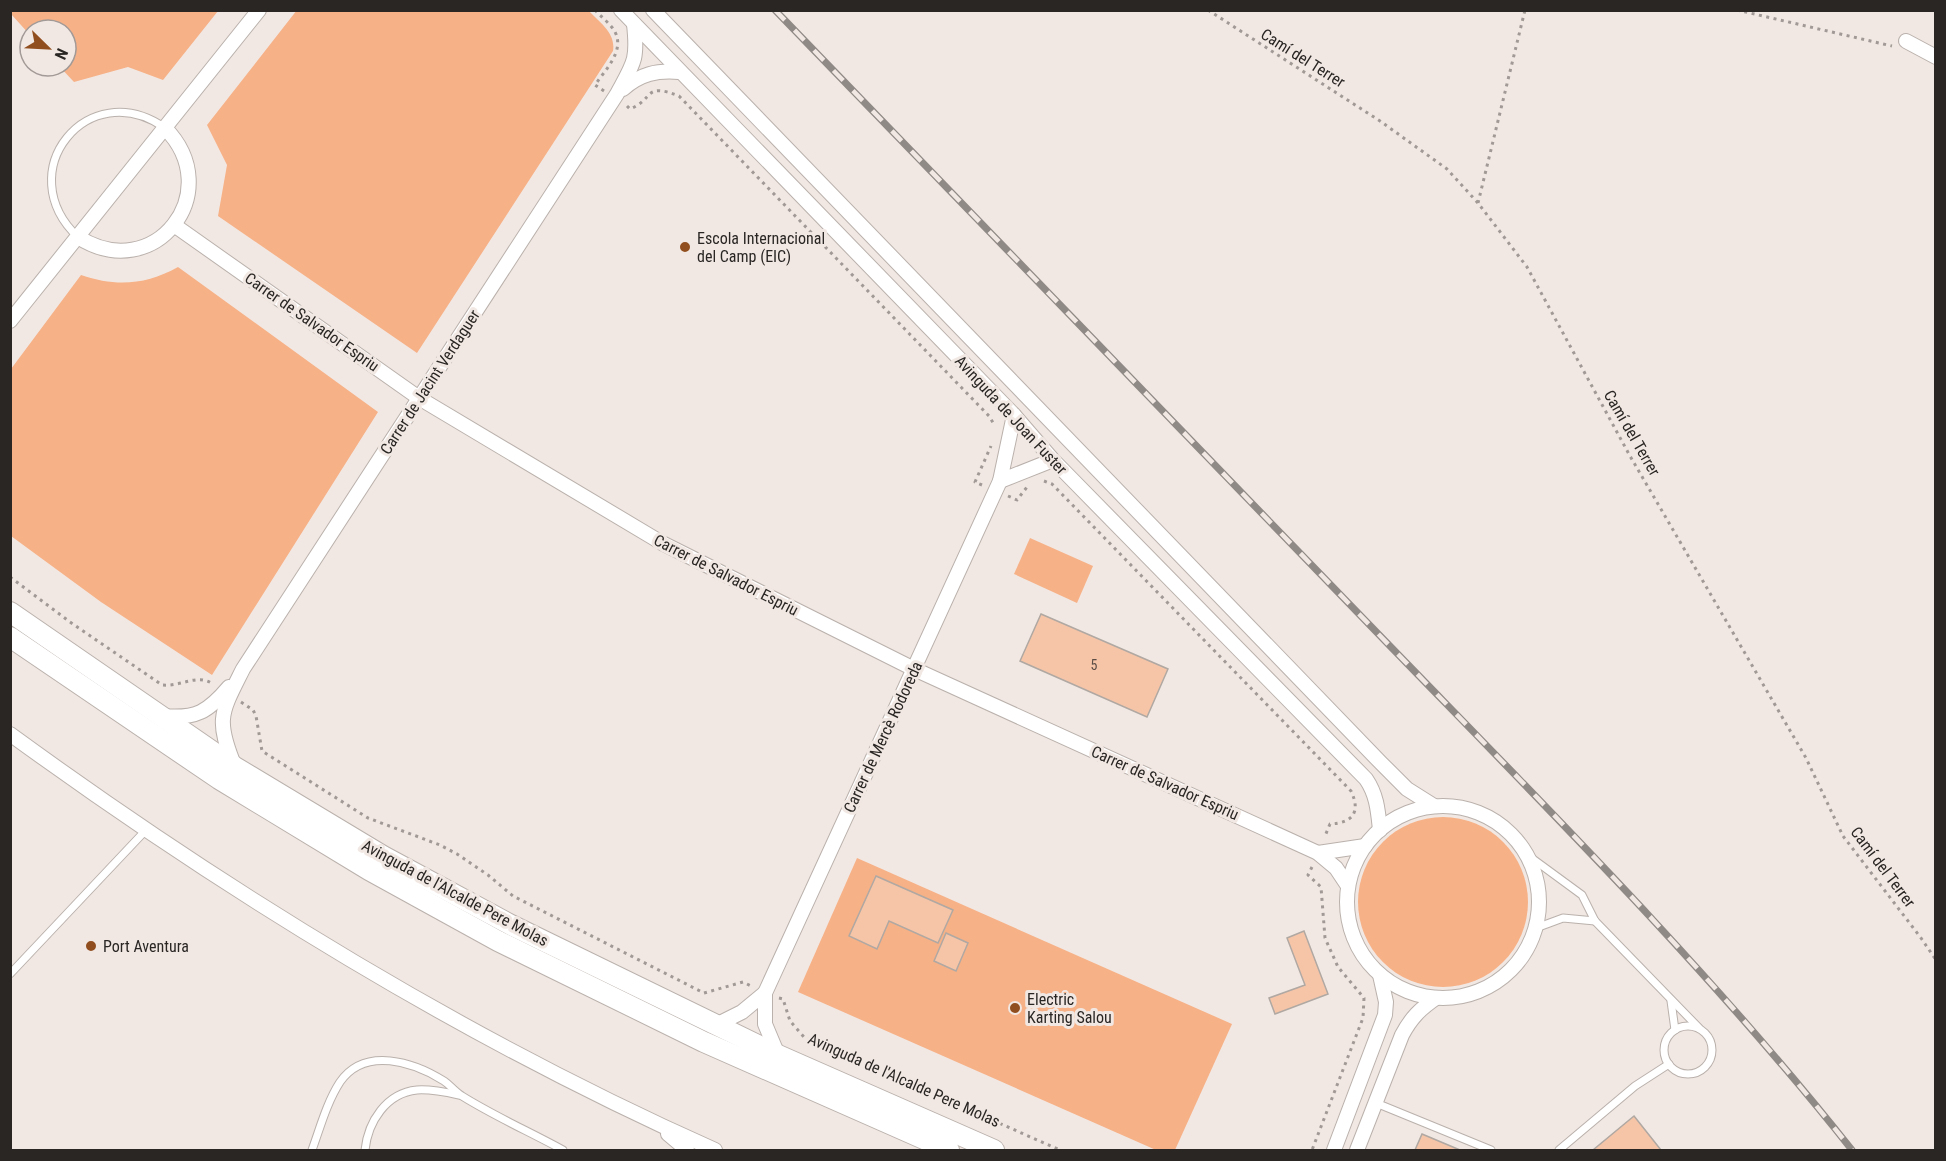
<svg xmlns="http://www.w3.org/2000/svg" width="1946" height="1161" font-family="'Roboto Condensed',sans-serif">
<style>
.green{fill:#f6b187}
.building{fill:#f6c5a8;stroke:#b0a8a2;stroke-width:1.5}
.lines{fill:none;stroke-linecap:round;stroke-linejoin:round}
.lane-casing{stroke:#bab1ac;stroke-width:9}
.street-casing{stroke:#bab1ac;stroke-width:16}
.secondary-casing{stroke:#bab1ac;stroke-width:22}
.path{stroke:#a09995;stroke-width:3;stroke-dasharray:3 4.5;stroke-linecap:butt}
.lane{stroke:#fff;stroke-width:7}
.street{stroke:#fff;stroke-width:14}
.secondary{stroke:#fff;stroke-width:20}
.rail-casing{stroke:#908a86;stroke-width:7}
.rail{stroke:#f2e8e3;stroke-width:4.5;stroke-dasharray:14;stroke-linecap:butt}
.poi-dot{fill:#904d1d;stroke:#f2e8e3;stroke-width:2}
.labels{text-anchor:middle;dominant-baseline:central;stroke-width:6;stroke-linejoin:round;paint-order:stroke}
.number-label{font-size:14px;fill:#5c4e45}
.street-label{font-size:16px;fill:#292624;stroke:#f2e8e3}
.poi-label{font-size:16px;fill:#292624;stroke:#f2e8e3;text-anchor:start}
</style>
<rect width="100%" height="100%" fill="#f2e8e3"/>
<g class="green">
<polygon points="11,10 218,10 218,11 163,80 128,67 74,82 59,66 66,66 66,30 30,30 30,35 11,14"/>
<path d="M297 10 589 11C600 23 616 33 613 51L417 353 218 216 227 165 207 125Z"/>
<path d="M178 267 378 412 212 675 101 602 11 536V369L81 275C116 287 146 285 178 267Z"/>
<polygon points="1030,538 1093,566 1077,603 1014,574"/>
<circle cx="1443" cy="902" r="85"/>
<polygon points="857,858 1232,1024 1175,1150 1156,1150 798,992"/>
</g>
<g class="building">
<polygon points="1041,614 1168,669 1147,717 1020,661"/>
<polygon points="876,876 953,910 938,943 889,921 877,949 849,936"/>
<polygon points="1304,931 1328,994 1275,1014 1269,998 1305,985 1287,938"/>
<polygon points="946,933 968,943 956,971 934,961"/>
<polygon points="1634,1116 1661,1150 1593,1150"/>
<polygon points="1422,1134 1460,1150 1415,1150"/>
</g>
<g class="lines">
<defs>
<g id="lane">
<path d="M78 237C9 172 88 74 165 128"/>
<polyline points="1526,854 1582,895 1595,921 1699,1028"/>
<polyline points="1536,928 1563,918 1595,921"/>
<polyline points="10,974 146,830"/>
<polyline points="1671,1001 1675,1030"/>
<circle cx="1688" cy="1050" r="24"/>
<polyline points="1376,1103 1491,1150"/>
<path d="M312 1150C320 1128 327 1102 340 1082 365 1046 414 1062 444 1081 450 1085 455 1092 462 1096 494 1116 530 1132 563 1150"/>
<path d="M365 1150C368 1122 386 1093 417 1090 431 1089 445 1092 459 1095"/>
<polyline points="1559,1150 1635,1086 1669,1064"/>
</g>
<g id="street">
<path d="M621 10 1014 415 1053 460 1366 779C1377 795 1378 811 1380 830"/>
<polyline points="653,10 1381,763 1407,789 1434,806"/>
<polyline points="1906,41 1936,57"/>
<path d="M623 89C640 74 657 70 679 72"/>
<polyline points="174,225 419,398 662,543 914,669 1318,853 1336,868 1348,886"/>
<path d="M78 237C154 286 228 192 165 128"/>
<polyline points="10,321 259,10"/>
<polyline points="1014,415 1000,481 1053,460"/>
<path d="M163 716C196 719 208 712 229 687"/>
<path d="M10 734C231 895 466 1039 715 1150"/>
<path d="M235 767C215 719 221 713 243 669L617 94C634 63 638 60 634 24"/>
<circle cx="1443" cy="902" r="96"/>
<polyline points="1318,853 1365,846"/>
<polyline points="765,993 1000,481"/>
<polyline points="716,1025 742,1012 765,993 765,1024 778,1055"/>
<polyline points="668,1134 687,1150"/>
<polyline points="1334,1150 1385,1015 1386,1002 1380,975"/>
<path d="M1357 1150 1402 1035C1411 1018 1420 1009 1436 998"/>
</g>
<g id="secondary">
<polyline points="10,612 235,767 383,856 511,925 778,1055 994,1150"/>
<polyline points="10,637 219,779 369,870 498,941 704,1042 949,1150"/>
</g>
</defs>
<use href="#lane" class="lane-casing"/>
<use href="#street" class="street-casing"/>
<use href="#secondary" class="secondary-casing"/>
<g class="path">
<path d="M595 10C601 17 611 24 615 32 625 51 605 70 595 85L604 91"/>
<polyline points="1208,10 1380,121 1447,169 1478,203 1527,267 1630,456 1806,758 1843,836 1921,938 1936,960"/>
<polyline points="1737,10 1892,46"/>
<path d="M627 106 630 109C655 99 643 82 679 96L989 416 995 426"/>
<polyline points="1478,203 1525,10"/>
<path d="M1044 481 1052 484 1351 791C1361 812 1353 823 1330 824L1325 836"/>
<polyline points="982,485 975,482 991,446"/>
<polyline points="1008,496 1017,500 1027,487"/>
<path d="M10 577 70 622 162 685C181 687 197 673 213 684"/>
<polyline points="241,702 253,710 256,716 262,751 368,818 440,845 457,854 488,875 513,896 704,993 743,982 751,986"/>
<polyline points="1312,867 1308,875 1321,887 1325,938 1338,967 1364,998 1363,1018 1312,1150"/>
<polyline points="779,998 783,999 790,1021 804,1037 1060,1150"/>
</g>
<use href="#lane" class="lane"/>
<use href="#street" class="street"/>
<use href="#secondary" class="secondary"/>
<defs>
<path id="rail" d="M775 10C980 222 1184 433 1389 645 1548 809 1710 971 1852 1150"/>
</defs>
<use href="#rail" class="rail-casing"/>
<use href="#rail" class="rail"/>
</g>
<g class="poi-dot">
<circle cx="685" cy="247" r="6"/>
<circle cx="91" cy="946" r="6"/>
<circle cx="1015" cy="1008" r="6"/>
</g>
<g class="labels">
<g class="number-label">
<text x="1094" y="665">5</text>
</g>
<g class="street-label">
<text transform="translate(1303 58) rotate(32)">Camí del Terrer</text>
<text transform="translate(312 322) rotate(35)">Carrer de Salvador Espriu</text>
<text transform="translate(430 382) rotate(-57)">Carrer de Jacint Verdaguer</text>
<text transform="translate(1011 415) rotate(47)">Avinguda de Joan Fuster</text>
<text transform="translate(1632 433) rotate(60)">Camí del Terrer</text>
<text transform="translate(726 575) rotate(27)">Carrer de Salvador Espriu</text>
<text transform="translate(883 737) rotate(-65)">Carrer de Mercè Rodoreda</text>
<text transform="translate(1165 783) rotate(24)">Carrer de Salvador Espriu</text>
<text transform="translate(1883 867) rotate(53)">Camí del Terrer</text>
<text transform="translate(455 893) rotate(28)">Avinguda de l'Alcalde Pere Molas</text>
<text transform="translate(904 1080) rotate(24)">Avinguda de l'Alcalde Pere Molas</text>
</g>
<g class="poi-label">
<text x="697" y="238">Escola Internacional<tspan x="697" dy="18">del Camp (EIC)</tspan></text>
<text x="103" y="946">Port Aventura</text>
<text x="1027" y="999">Electric<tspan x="1027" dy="18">Karting Salou</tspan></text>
</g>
</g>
<rect width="1946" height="1161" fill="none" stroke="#292624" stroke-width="24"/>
<g transform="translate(48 48) rotate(114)"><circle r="28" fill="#f2e8e3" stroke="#a29a97" stroke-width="1.5"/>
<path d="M0-4.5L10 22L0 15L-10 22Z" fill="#904d1d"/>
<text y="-9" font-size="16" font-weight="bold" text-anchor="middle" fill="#292624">N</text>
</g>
</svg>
